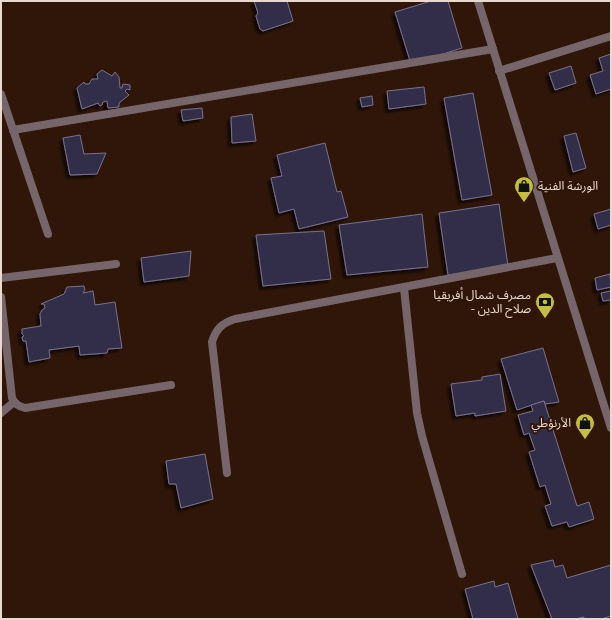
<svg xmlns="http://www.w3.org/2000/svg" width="612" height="620" font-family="Karla,'Noto Sans Arabic',sans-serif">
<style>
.building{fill:#332d48;stroke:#787290;filter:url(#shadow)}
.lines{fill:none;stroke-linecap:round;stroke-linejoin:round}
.minor{stroke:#76666b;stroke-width:8}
.tertiary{stroke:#76666b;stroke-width:8}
.labels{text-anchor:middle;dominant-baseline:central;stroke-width:4;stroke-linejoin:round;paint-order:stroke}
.poi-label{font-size:12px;fill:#ebd9d0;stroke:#301609;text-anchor:end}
</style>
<defs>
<filter id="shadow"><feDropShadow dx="-3.5" dy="3.5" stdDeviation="1" flood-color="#0009"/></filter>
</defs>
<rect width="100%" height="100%" fill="#301609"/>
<g class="building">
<polygon points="254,1 287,1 293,21 263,31 260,29 256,16 258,13"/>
<polygon points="431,1 448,1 462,48 411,64 395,12"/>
<polygon points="611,54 611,89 596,94 590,75 603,71 599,58"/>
<polygon points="571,66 576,83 555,90 549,73"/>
<polygon points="102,70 112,76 115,72 119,77 120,88 122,88 123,84 130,85 130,90 127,89 125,91 129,95 119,103 119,107 108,108 107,101 103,102 102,105 100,106 98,103 82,109 77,88 84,82 85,84 89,84 92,79 98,79 97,74"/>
<polygon points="424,87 426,104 389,109 387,91"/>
<polygon points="473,93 492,195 462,200 444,98"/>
<polygon points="372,96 373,105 362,107 360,98"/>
<polygon points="202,108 203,118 183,121 181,110"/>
<polygon points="252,114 256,141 232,143 231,117"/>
<polygon points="576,133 586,168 573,172 564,136"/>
<polygon points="80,135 84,154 106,153 97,174 70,175 63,138"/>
<polygon points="325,143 337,192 341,191 348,217 299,229 294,209 279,213 271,178 282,176 277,155"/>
<polygon points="499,204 508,266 448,275 439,213"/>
<polygon points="611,209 611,225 598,229 594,214"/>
<polygon points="422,214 428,267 347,275 339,225"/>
<polygon points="324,231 331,279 263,286 256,235"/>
<polygon points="191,251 189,276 144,282 141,258"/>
<polygon points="610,274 611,287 597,290 595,278"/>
<polygon points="84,286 85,290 83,293 93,291 95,305 115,302 122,348 108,349 107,353 80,355 79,346 49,350 50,358 29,362 26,341 23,341 22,337 24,336 22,334 22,329 41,326 40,314 42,310 45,308 44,304 41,304 64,294 67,287"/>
<polygon points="611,291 611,300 603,301 601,293"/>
<polygon points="543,348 559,402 545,404 544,401 517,410 501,359"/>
<polygon points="500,374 506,411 475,416 475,413 456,416 451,384 482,380 482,377"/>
<polygon points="544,401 577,506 589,502 594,519 569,527 567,522 552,526 545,506 551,504 545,485 540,487 529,452 535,450 529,433 524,435 518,415 533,411 531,405"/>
<polygon points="205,454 213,499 181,508 176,484 169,484 166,461"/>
<polygon points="553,560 555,567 563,565 567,578 611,565 611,616 601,619 584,619 584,617 575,619 552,619 531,565"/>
<polygon points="494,581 495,587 508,583 518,619 473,619 465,589"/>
</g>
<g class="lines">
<g class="minor">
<polyline points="499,71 611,36"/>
<polyline points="1,94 48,234"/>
<polyline points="13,130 493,49"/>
<polyline points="1,278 116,264"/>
<polyline points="404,288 417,413 422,436 462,574"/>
<path d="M1 297 12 398C15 404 18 406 25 408L171 385"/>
<polyline points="1,413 14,402"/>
<path d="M227 473 212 342C216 329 222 323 235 319L557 258"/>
</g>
<polyline class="tertiary" points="478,1 611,428"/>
</g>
<defs>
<symbol id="shop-pin" viewBox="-11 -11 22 30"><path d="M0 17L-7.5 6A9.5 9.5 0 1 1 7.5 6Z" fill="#c4bd3e" stroke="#301609"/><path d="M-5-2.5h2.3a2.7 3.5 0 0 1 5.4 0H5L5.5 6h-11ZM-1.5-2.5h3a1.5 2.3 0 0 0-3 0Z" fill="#111"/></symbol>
<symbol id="bank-pin" viewBox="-11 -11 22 30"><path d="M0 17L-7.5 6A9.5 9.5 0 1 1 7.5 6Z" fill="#c4bd3e" stroke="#301609"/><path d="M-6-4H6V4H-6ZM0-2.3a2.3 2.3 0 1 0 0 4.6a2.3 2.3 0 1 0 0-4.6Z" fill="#111"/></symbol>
</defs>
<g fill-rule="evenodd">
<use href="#shop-pin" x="513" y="175" width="22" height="30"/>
<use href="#bank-pin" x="534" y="291" width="22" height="30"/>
<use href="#shop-pin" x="574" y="412" width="22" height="30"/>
</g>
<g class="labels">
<g class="poi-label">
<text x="538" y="186" text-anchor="start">الورشة الفنية</text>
<text x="531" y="295">مصرف شمال أفريقيا<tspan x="531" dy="14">- صلاح الدين</tspan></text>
<text x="571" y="423">الأرنؤطي</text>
</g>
</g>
<rect width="612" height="620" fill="none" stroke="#ebd9d0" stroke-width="4"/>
</svg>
